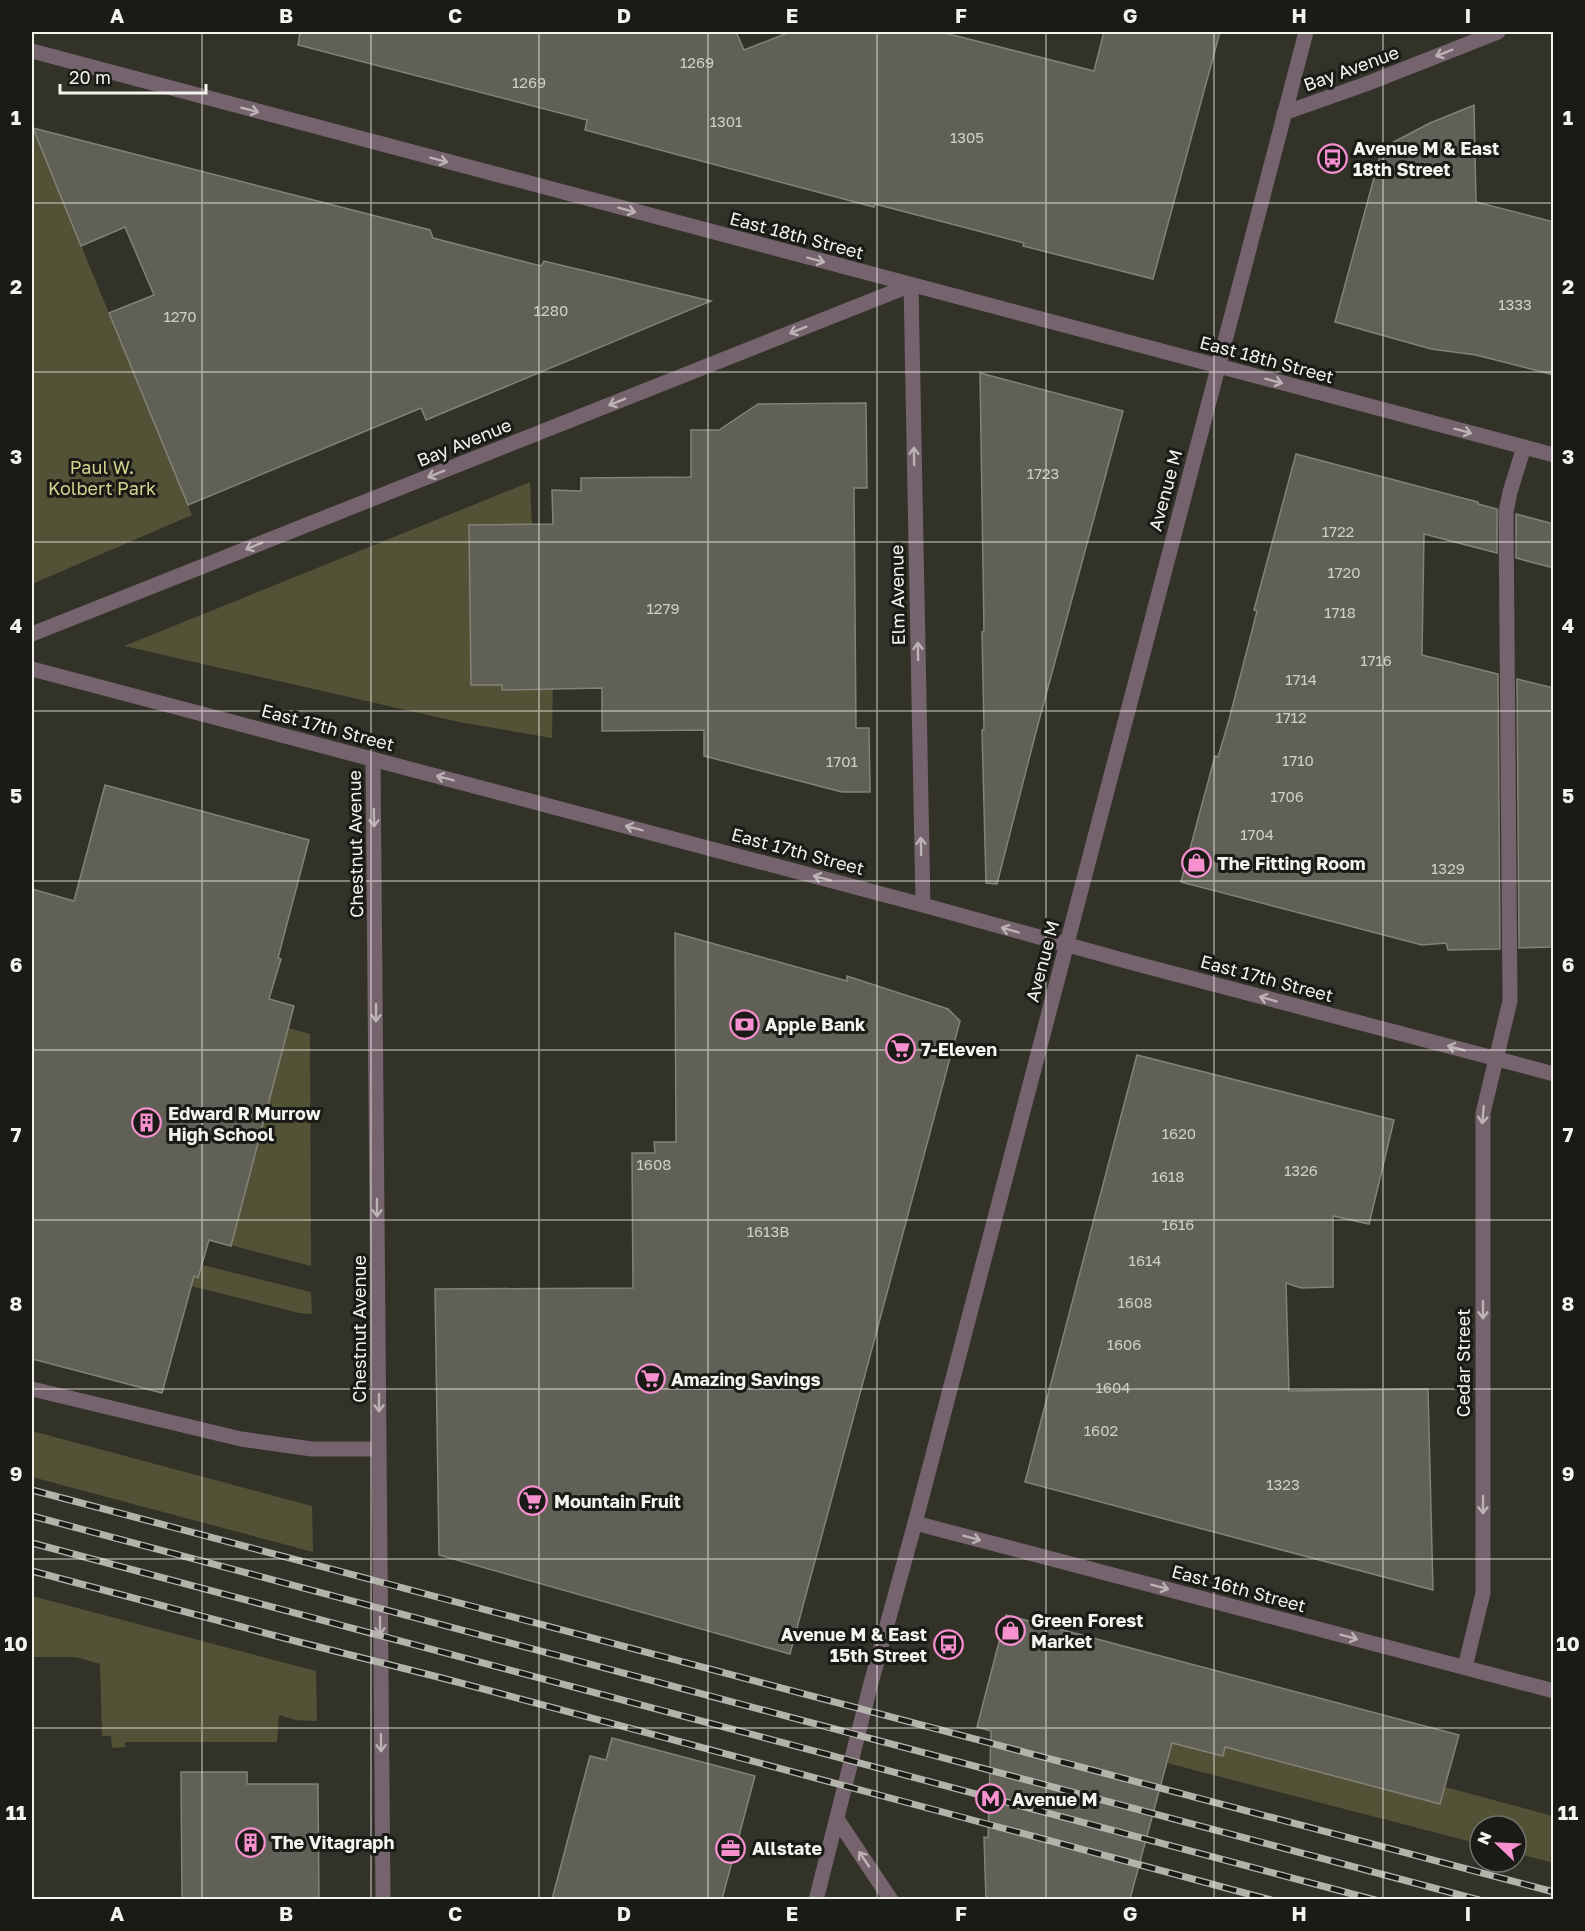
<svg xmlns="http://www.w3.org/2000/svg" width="1585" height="1931" font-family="'Golos Text',sans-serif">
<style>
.green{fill:#525236}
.building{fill:#606056;stroke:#828278;stroke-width:1.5}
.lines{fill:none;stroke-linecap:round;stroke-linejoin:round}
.minor{stroke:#75636d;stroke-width:15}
.rail-casing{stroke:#b3b3ac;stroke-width:7}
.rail{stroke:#1a1a16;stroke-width:4.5;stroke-dasharray:14;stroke-linecap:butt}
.oneway{stroke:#bbb3b4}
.grid{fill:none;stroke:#f4f4ee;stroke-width:1.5;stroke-opacity:0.55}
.labels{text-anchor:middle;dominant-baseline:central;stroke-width:6;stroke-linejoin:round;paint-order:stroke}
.number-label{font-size:15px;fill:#cfcfc8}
.street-label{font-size:18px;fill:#f4f4ee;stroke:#1a1a16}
.poi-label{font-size:18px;font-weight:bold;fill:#f4f4ee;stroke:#1a1a16;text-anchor:start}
.park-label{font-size:18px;fill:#d4d38d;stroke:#1a1a16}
.neatline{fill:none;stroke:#f4f4ee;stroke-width:2}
.grid-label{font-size:20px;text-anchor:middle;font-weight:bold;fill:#f4f4ee}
</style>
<rect width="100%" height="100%" fill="#323229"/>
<g class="green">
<polygon points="32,132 36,136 192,515 32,584"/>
<polygon points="530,482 532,525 469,525 471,685 502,685 553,678 552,738 459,722 124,646"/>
<polygon points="264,1021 310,1034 311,1266 207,1239"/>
<polygon points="202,1265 311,1292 312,1314 299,1313 191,1286 193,1276 198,1277"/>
<polygon points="32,1431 312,1506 313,1552 32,1477"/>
<polygon points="32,1596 316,1671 317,1721 296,1720 279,1715 277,1742 125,1742 125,1747 112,1748 111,1736 102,1736 100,1664 76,1657 32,1657"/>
<polygon points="1172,1743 1222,1756 1225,1747 1439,1804 1445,1787 1553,1816 1553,1863 1516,1853 1516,1826 1480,1826 1480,1844 1167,1763"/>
</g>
<g class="building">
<polygon points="300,32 736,32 744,50 790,32 941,32 1094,71 1104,32 1220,32 1153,279 1023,246 1024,243 875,204 874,207 585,130 587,120 298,45"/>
<polygon points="1474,105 1476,202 1554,222 1554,375 1476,355 1431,349 1335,322 1382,148 1430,123"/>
<polygon points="33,128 430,230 433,238 541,266 544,261 711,301 426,420 421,408 188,505 109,313 154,295 125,227 81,246"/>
<polygon points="980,373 1123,411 1037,728 997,884 986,883 982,730 984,729 982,632 984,631"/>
<polygon points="866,403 867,488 854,488 856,728 869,728 870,792 842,792 704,756 704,730 602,731 602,688 502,690 502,685 471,685 469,525 553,524 552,490 581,491 581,478 691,477 691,430 719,430 758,404"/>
<polygon points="1296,454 1478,502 1478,504 1497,509 1497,553 1424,534 1422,655 1498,674 1500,949 1448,950 1446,943 1422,945 1181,882 1215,756 1218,757 1229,720 1257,611 1254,610"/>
<polygon points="1516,514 1554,524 1554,568 1516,558"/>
<polygon points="1517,679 1554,688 1554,947 1519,948"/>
<polygon points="105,785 309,840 278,958 281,959 269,999 294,1006 231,1246 209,1240 198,1278 194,1276 162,1393 32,1359 32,889 74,901"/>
<polygon points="675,933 847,981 847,976 948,1009 960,1021 790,1654 439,1555 435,1289 633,1288 632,1153 655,1153 654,1142 676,1142"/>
<polygon points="1137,1055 1394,1120 1369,1224 1333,1216 1333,1287 1301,1288 1286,1283 1289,1391 1428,1389 1433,1590 1025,1482"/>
<polygon points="1006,1615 1459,1735 1440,1804 1225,1747 1223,1756 1172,1743 1130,1899 986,1899 984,1837 988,1838 991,1731 977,1727"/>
<polygon points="612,1738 755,1776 722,1899 552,1899 590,1756 606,1760"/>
<polygon points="181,1772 247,1772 247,1784 318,1784 319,1899 182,1899"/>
</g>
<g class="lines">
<g class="minor">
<polyline points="32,51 1554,455"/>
<polyline points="1284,113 1366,84 1498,32"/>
<polyline points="32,634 911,285 923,905"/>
<polyline points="32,669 923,905 1137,964 1554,1074"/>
<polyline points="373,759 383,1900"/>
<polyline points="32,1389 241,1439 312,1449 379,1449"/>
<polyline points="915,1523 1554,1691"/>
<polyline points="1465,1667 1483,1593 1483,1113 1510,1001 1506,512 1510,492 1524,447"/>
<polyline points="837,1819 891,1900"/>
<polyline points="816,1900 871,1683 915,1523 1306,32"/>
</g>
<defs>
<g id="rail">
<polyline points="32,1490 1554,1892"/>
<polyline points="32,1516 1479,1900"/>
<polyline points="32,1543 1375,1900"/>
<polyline points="32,1571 299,1642 442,1678 1271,1900"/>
</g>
</defs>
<use href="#rail" class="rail-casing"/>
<use href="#rail" class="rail"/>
</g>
<defs><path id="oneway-shaft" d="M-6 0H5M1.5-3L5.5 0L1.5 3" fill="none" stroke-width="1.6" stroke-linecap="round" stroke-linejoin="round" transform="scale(1.5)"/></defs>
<g class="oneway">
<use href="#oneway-shaft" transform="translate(1444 53) rotate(158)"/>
<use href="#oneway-shaft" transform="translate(250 110) rotate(15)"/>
<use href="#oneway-shaft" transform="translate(439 160) rotate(15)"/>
<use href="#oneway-shaft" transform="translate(627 210) rotate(15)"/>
<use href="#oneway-shaft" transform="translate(816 260) rotate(15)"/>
<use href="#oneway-shaft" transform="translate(798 330) rotate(158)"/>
<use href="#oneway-shaft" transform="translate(1274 381) rotate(15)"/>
<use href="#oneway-shaft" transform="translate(617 402) rotate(158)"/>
<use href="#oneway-shaft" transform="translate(1463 431) rotate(15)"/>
<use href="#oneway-shaft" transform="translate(914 456) rotate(-91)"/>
<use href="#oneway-shaft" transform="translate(436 474) rotate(158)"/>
<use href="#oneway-shaft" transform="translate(254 546) rotate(158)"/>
<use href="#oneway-shaft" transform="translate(918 651) rotate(-91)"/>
<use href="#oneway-shaft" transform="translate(445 778) rotate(-165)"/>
<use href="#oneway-shaft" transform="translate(374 818) rotate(89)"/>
<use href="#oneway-shaft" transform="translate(634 828) rotate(-165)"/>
<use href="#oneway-shaft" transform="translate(921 846) rotate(-91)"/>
<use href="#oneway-shaft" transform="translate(822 878) rotate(-165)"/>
<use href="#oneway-shaft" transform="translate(1010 930) rotate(-164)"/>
<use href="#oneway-shaft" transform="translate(1268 999) rotate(-165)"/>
<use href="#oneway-shaft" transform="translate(376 1013) rotate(90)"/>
<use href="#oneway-shaft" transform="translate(1456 1048) rotate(-165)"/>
<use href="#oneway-shaft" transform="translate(1483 1115) rotate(95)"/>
<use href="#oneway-shaft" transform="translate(377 1208) rotate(90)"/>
<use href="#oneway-shaft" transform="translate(1483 1310) rotate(90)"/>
<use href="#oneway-shaft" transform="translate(379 1403) rotate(90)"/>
<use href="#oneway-shaft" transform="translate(1483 1505) rotate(90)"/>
<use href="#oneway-shaft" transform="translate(972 1538) rotate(15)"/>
<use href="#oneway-shaft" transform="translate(1160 1587) rotate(15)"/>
<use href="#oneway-shaft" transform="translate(380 1626) rotate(90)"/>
<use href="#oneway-shaft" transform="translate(1349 1637) rotate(15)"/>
<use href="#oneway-shaft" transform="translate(381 1743) rotate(89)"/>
<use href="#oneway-shaft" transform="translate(864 1859) rotate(-124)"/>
</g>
<path class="grid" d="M202 32V1900M371 32V1900M539 32V1900M708 32V1900M877 32V1900M1046 32V1900M1214 32V1900M1383 32V1900M32 203H1554M32 372H1554M32 542H1554M32 711H1554M32 881H1554M32 1050H1554M32 1220H1554M32 1389H1554M32 1559H1554M32 1728H1554"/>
<defs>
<symbol id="bus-ring" viewBox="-11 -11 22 22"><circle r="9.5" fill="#1a1a16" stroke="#f690cf" stroke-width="1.5"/><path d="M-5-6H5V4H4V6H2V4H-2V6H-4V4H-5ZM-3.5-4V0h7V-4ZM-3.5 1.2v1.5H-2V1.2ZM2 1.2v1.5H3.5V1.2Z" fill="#f690cf"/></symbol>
<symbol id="shop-ring" viewBox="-11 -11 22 22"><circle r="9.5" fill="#1a1a16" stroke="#f690cf" stroke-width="1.5"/><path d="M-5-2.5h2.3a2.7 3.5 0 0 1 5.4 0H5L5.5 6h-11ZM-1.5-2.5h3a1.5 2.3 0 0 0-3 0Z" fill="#f690cf"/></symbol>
<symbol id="bank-ring" viewBox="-11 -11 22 22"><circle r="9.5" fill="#1a1a16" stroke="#f690cf" stroke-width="1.5"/><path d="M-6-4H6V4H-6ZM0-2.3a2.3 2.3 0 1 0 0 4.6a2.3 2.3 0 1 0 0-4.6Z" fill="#f690cf"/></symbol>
<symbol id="supermarket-ring" viewBox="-11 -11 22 22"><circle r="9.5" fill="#1a1a16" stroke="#f690cf" stroke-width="1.5"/><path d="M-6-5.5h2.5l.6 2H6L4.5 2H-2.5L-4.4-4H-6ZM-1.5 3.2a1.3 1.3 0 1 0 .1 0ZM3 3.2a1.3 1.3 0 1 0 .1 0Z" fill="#f690cf"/></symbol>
<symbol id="building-ring" viewBox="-11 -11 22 22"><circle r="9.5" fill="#1a1a16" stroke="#f690cf" stroke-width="1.5"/><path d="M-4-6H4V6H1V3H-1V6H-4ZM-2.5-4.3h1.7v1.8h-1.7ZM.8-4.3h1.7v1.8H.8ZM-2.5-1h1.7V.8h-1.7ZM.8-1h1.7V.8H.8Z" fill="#f690cf"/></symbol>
<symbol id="metro-ring" viewBox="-11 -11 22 22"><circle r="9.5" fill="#1a1a16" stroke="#f690cf" stroke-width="1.5"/><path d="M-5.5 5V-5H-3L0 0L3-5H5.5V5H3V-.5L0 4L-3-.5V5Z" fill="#f690cf"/></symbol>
<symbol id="office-ring" viewBox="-11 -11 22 22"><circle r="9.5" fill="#1a1a16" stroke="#f690cf" stroke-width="1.5"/><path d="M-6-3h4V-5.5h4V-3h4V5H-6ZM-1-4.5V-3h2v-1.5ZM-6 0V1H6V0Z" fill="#f690cf"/></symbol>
</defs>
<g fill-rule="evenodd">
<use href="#bus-ring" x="1316" y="142" width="33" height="33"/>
<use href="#shop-ring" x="1180" y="846" width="33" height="33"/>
<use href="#bank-ring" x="728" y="1008" width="33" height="33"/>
<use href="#supermarket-ring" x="884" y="1032" width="33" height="33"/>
<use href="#building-ring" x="130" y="1106" width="33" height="33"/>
<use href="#supermarket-ring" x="634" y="1362" width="33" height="33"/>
<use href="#supermarket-ring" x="516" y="1484" width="33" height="33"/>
<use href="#shop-ring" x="994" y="1614" width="33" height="33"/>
<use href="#bus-ring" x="932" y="1628" width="33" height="33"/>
<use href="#metro-ring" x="974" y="1782" width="33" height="33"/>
<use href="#building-ring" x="234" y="1826" width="33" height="33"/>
<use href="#office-ring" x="714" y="1832" width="33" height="33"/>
</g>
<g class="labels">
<g class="number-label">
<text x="697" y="62">1269</text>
<text x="529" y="82">1269</text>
<text x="726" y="121">1301</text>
<text x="967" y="137">1305</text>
<text x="1515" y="304">1333</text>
<text x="551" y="310">1280</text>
<text x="180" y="316">1270</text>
<text x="1043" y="473">1723</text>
<text x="1338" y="531">1722</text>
<text x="1344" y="572">1720</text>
<text x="663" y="608">1279</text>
<text x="1340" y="612">1718</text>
<text x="1376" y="660">1716</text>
<text x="1301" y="679">1714</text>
<text x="1291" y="717">1712</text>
<text x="1298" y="760">1710</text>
<text x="842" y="761">1701</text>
<text x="1287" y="796">1706</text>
<text x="1257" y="834">1704</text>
<text x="1448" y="868">1329</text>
<text x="1179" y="1133">1620</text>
<text x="654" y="1164">1608</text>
<text x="1301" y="1170">1326</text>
<text x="1168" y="1176">1618</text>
<text x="1178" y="1224">1616</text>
<text x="768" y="1231">1613B</text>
<text x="1145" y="1260">1614</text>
<text x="1135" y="1302">1608</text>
<text x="1124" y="1344">1606</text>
<text x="1113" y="1387">1604</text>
<text x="1101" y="1430">1602</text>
<text x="1283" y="1484">1323</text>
</g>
<g class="street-label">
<text transform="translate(1351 68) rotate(-20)">Bay Avenue</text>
<text transform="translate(797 235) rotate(15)">East 18th Street</text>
<text transform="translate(1267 359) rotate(15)">East 18th Street</text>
<text transform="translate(464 442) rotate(-22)">Bay Avenue</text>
<text transform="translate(1165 490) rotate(-75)">Avenue M</text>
<text transform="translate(897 595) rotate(-91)">Elm Avenue</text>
<text transform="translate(328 727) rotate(15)">East 17th Street</text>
<text transform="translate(355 844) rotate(-91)">Chestnut Avenue</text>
<text transform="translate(798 851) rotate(15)">East 17th Street</text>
<text transform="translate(1042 961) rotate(-75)">Avenue M</text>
<text transform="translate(1267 978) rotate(15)">East 17th Street</text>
<text transform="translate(359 1329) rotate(-90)">Chestnut Avenue</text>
<text transform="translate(1463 1363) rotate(-90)">Cedar Street</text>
<text transform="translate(1239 1588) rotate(15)">East 16th Street</text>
</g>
<g class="poi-label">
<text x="1353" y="148">Avenue M &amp; East<tspan x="1353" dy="21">18th Street</tspan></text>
<text x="1217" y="863">The Fitting Room</text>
<text x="765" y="1024">Apple Bank</text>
<text x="921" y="1049">7-Eleven</text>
<text x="168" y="1113">Edward R Murrow<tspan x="168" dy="21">High School</tspan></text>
<text x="671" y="1379">Amazing Savings</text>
<text x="554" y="1501">Mountain Fruit</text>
<text x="1031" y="1620">Green Forest<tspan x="1031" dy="21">Market</tspan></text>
<text x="927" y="1634" text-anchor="end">Avenue M &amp; East<tspan x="927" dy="21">15th Street</tspan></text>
<text x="1012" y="1799">Avenue M</text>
<text x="271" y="1842">The Vitagraph</text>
<text x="752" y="1848">Allstate</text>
</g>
<g class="park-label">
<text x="102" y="467">Paul W.<tspan x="102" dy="21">Kolbert Park</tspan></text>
</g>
</g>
<rect width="1585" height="1931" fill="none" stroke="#1a1a16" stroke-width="66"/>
<g transform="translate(1498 1844) rotate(293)"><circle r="28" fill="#1a1a16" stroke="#71716c" stroke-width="1.5"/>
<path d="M0-4.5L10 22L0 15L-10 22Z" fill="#f690cf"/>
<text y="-9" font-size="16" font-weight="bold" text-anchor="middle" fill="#f4f4ee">N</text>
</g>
<path d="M60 84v9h146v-9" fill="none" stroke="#f4f4ee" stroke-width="3"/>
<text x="69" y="84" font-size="18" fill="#f4f4ee" stroke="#1a1a16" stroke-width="4.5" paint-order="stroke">20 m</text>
<rect x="33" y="33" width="1519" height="1865" class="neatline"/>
<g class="grid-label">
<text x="117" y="23">A</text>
<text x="286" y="23">B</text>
<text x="455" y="23">C</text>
<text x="624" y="23">D</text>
<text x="792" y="23">E</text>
<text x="961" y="23">F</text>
<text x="1130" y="23">G</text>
<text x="1299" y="23">H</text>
<text x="1468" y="23">I</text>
<text x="16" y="125">1</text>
<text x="1568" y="125">1</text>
<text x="16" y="294">2</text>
<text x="1568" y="294">2</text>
<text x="16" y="464">3</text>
<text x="1568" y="464">3</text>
<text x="16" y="633">4</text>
<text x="1568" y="633">4</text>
<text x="16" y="803">5</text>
<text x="1568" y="803">5</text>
<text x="16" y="972">6</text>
<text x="1568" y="972">6</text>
<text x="16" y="1142">7</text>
<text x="1568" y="1142">7</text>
<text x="16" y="1311">8</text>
<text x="1568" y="1311">8</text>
<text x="16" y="1481">9</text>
<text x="1568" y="1481">9</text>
<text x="16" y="1651">10</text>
<text x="1568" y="1651">10</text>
<text x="16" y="1820">11</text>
<text x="1568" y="1820">11</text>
<text x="117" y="1921">A</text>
<text x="286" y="1921">B</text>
<text x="455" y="1921">C</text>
<text x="624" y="1921">D</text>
<text x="792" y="1921">E</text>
<text x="961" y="1921">F</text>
<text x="1130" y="1921">G</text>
<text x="1299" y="1921">H</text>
<text x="1468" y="1921">I</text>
</g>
</svg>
